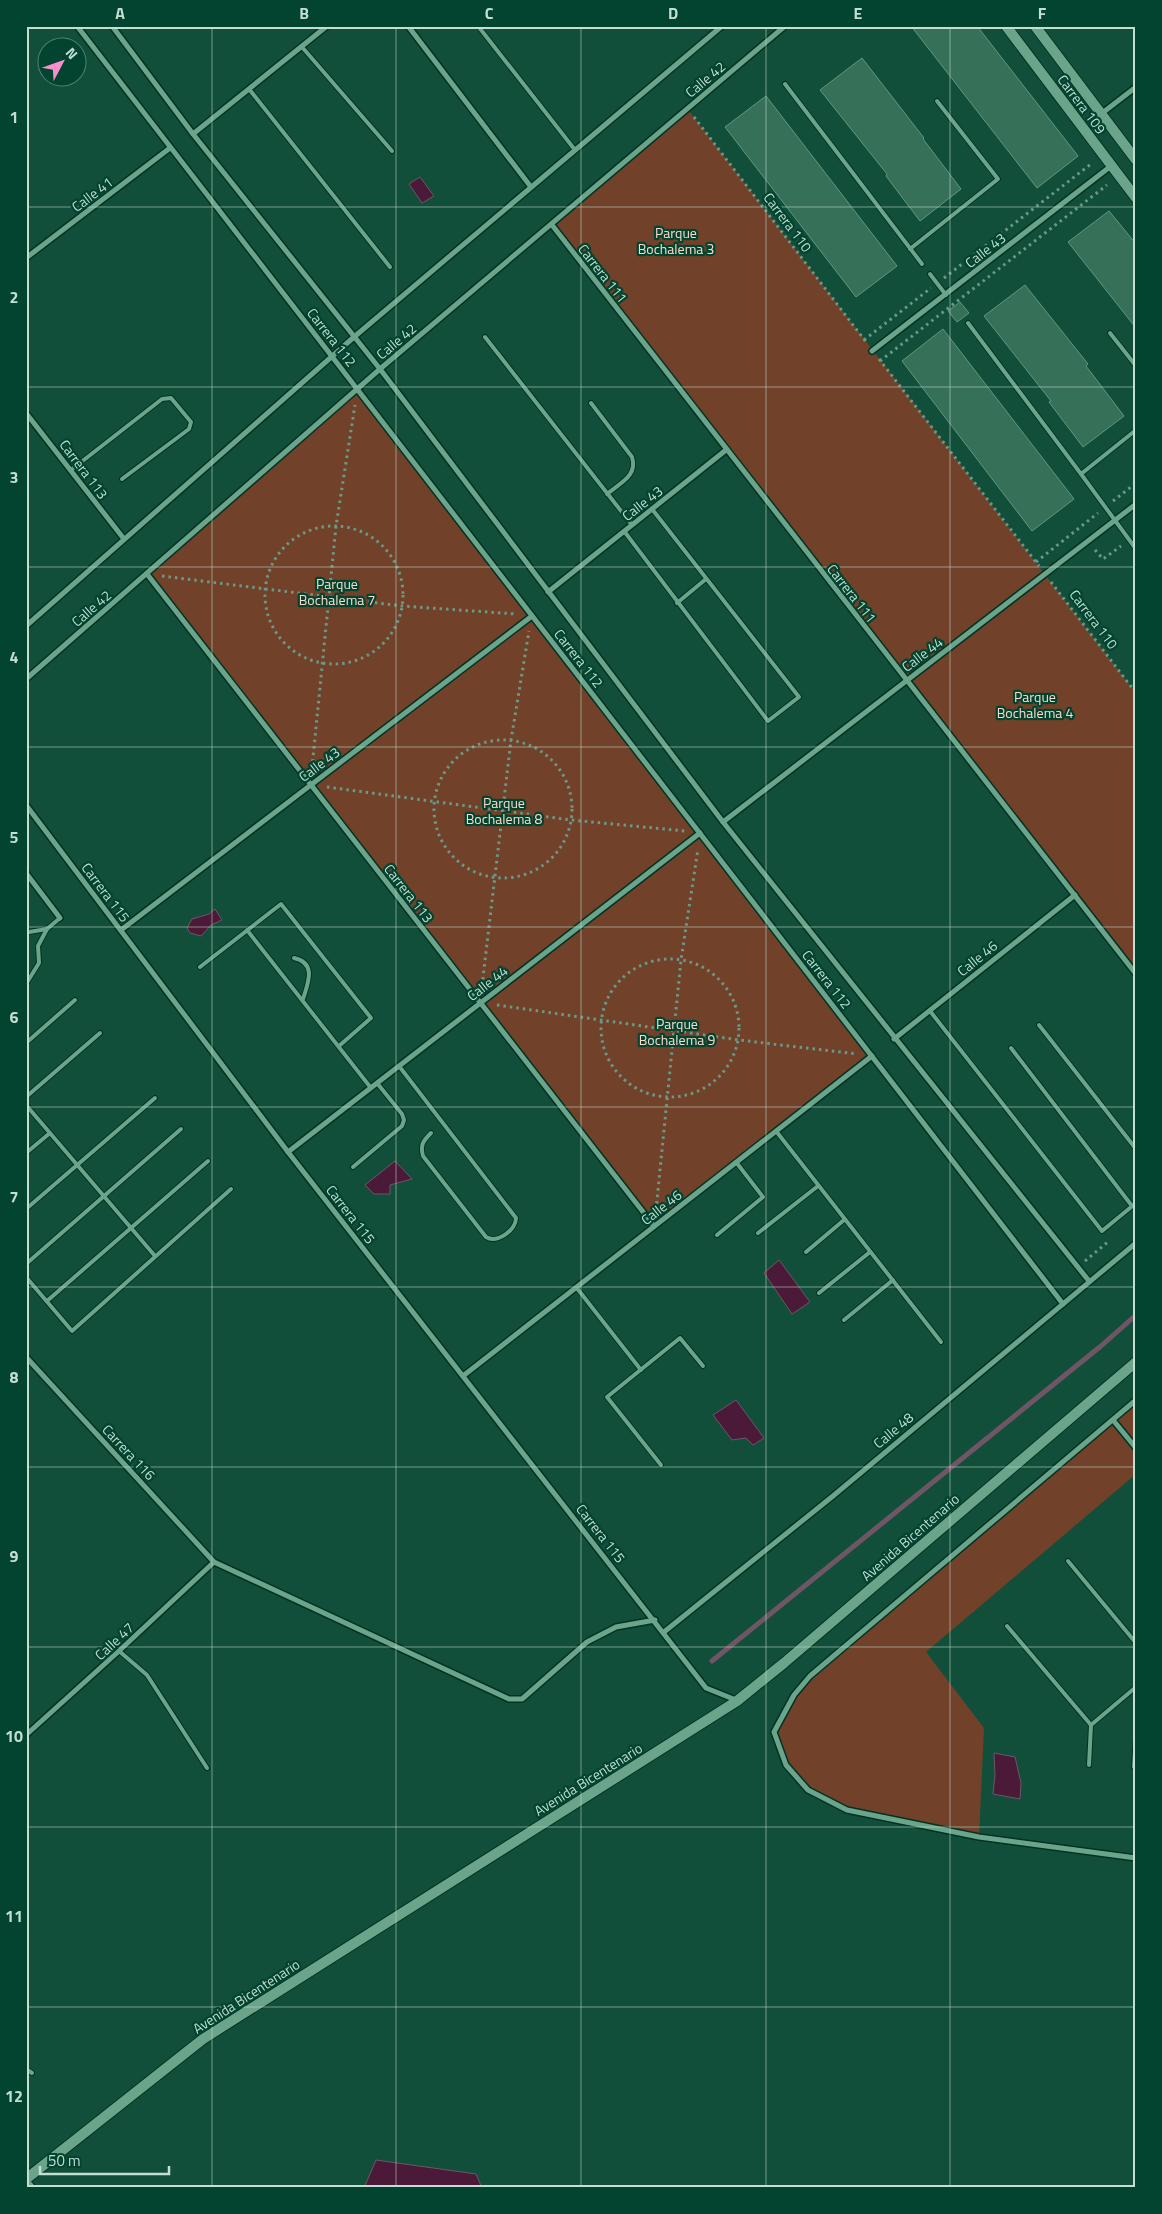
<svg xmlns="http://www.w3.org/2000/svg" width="1162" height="2214" font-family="'Titillium Web',sans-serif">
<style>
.green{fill:#71412a}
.water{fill:#4b1a38;stroke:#6f5566}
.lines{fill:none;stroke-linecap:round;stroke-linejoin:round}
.stream{stroke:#6f5566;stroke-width:5}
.building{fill:#377059;stroke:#5f987f}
.service-casing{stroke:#033223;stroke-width:6}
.minor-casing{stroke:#033223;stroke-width:8}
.secondary-casing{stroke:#033223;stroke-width:12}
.path{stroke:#6c9887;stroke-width:3;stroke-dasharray:2.5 4;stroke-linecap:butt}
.service{stroke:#6aa48b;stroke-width:4}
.minor{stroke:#6aa48b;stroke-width:5}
.secondary{stroke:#6aa48b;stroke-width:10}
.grid{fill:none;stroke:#c2dfd1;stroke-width:1;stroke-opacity:0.55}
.labels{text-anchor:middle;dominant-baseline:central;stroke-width:4.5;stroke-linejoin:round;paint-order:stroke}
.street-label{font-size:14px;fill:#c2dfd1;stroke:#024430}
.park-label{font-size:14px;fill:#fddaca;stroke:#024430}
.neatline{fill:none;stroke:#c2dfd1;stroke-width:2}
.grid-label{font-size:16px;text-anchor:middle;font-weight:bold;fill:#c2dfd1}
</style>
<rect width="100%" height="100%" fill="#124f3a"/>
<g class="green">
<polygon points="687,108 1136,693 1136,974 552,225"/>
<polygon points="358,389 872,1056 654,1226 147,574"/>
<polygon points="1136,1400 1136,1474 926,1652 984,1728 979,1837 847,1810 808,1790 786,1765 774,1732 794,1695 810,1676"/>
</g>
<g class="water">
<polygon points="420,177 434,196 422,203 409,184"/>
<polygon points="215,909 222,920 211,925 201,936 190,933 187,928 192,919 209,914"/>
<polygon points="395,1161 412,1179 390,1185 390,1194 374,1194 365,1185"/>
<polygon points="779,1260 810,1302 792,1314 764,1273"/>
<polygon points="736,1400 764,1438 753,1445 746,1438 732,1440 713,1415"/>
<polygon points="994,1753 1015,1757 1021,1783 1020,1799 993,1794 995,1775"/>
<polygon points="376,2160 476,2174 482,2188 364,2188"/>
</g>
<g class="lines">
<polyline class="stream" points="712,1661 1101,1346 1136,1315"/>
</g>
<g class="building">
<polygon points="911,26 977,26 1078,156 1037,188"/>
<polygon points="862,58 924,138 923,139 961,189 920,221 886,176 887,174 820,90"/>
<polygon points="766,96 897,266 856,297 725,127"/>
<polygon points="1109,211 1136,244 1136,328 1068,242"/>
<polygon points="1025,285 1088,364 1086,366 1124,416 1083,447 1049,402 1051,401 984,316"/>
<polygon points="960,302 969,313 957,322 948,311"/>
<polygon points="943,329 1074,499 1032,531 902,361"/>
</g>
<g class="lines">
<defs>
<g id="service">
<polyline points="478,26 575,150"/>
<polyline points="302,47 392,151"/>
<polyline points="785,84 922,264"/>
<polyline points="249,89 390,267"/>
<polyline points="910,249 998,179 937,101"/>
<polyline points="930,274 946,295"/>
<polyline points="968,323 1081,474 1136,430"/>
<polyline points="1110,333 1136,366"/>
<polyline points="485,337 632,525"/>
<path d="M591 403 632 457C638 476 620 483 607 494"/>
<polyline points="71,470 162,399 171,398 191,422 189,429 122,479"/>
<polyline points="1081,474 1136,549"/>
<polyline points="624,531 768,721 799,697 652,509"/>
<polyline points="677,603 706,579"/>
<polyline points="247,930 371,1088"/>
<polyline points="26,934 29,932 47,929"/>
<path d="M294 958C317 963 308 983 303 999"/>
<polyline points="200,967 281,904 371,1018 339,1046"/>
<polyline points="26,984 39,963 38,946 47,929 60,918"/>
<polyline points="930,1011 1102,1231 1136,1203"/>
<polyline points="1039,1025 1136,1149"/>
<polyline points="26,1043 75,1000"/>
<polyline points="1011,1048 1132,1206"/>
<path d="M399 1066 516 1218C516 1230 497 1244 486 1237L423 1156C420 1145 423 1141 431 1133"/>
<polyline points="26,1097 100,1033"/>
<polyline points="26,1105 155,1256"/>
<polyline points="776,1131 941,1342"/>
<polyline points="26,1153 50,1133"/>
<polyline points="353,1167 402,1126 404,1120 402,1114 377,1083"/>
<polyline points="26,1209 155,1098"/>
<polyline points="758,1233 818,1186"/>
<polyline points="717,1235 763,1197 736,1162"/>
<polyline points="806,1252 844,1220"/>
<polyline points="26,1264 181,1129"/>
<polyline points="26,1277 72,1331 231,1189"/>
<polyline points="576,1287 641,1370"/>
<polyline points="819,1293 870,1252"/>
<polyline points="47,1301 208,1161"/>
<polyline points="844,1320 893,1280"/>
<polyline points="661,1465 607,1397 680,1338 703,1366"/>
<polyline points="1068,1561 1136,1643"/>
<polyline points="1007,1626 1091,1725 1136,1687"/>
<polyline points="119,1651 147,1675 207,1768"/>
<polyline points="1089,1765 1091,1725"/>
<polyline points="1134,1767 1136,1737"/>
<polyline points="26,2069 32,2073"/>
<polyline points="27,2180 34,2188"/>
</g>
<g id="minor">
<polyline points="77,26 1063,1304"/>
<polyline points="112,26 193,134 380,369 723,822 1089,1281"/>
<polyline points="408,26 531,187"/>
<polyline points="1101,114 1136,87"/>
<polyline points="193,134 327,26"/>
<polyline points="552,225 1136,974"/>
<polyline points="26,258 170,148"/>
<polyline points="872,351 1111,166"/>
<polyline points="26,413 124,539"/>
<polyline points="147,574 654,1226"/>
<polyline points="548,592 726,450"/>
<polyline points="26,626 354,337 722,26"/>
<polyline points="26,679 380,369 785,26"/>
<polyline points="26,805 288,1152 706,1688 736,1700"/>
<polyline points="723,822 1136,504"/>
<polyline points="26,873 60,918"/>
<polyline points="121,930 532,616"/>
<polyline points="894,1039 1075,895"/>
<polyline points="288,1152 700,833"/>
<polyline points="26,1357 214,1562 509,1699 522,1699 587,1642 616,1627 655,1620"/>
<polyline points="463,1376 872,1056"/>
<polyline points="1136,1400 810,1676 794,1695 774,1732 786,1765 808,1790 847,1810 979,1837 1136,1858"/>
<polyline points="1113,1420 1136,1448"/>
<polyline points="664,1632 833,1496 1136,1243"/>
<polyline points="26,1735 119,1651 214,1562"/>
</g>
<g id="secondary">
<polyline points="1006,26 1136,198"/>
<polyline points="1035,26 1136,160"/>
<polyline points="26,2179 203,2039 737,1701 784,1663 1136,1362"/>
</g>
</defs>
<use href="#service" class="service-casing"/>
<use href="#minor" class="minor-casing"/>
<use href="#secondary" class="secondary-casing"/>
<g class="path">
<polyline points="694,117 866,342"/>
<polyline points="944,278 1091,164"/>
<polyline points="864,340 931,288"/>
<polyline points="879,359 1039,566"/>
<polyline points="880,361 1107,185"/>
<polyline points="1113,501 1136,483"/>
<circle cx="334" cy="595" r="69"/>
<polyline points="1095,550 1103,559 1121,546"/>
<polyline points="1036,562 1098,513"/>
<polyline points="162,576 402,606 516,614"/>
<polyline points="1051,582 1136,693"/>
<circle cx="503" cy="809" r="69"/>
<polyline points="312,768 336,526 355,405"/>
<polyline points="327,787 571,820 685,831"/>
<circle cx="670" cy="1028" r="69"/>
<polyline points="482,986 511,740 529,631"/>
<polyline points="497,1005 739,1040 857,1054"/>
<polyline points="656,1210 681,960 698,849"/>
<polyline points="1085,1261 1109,1241"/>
</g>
<use href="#service" class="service"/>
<use href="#minor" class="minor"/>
<use href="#secondary" class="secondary"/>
</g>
<path class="grid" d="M212 26V2188M396 26V2188M581 26V2188M766 26V2188M950 26V2188M26 207H1136M26 387H1136M26 567H1136M26 747H1136M26 927H1136M26 1107H1136M26 1287H1136M26 1467H1136M26 1647H1136M26 1827H1136M26 2007H1136"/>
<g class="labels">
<g class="street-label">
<text transform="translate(705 79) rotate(-40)">Calle 42</text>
<text transform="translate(1082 104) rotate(53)">Carrera 109</text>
<text transform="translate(92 194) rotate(-37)">Calle 41</text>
<text transform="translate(788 222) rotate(53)">Carrera 110</text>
<text transform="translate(985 250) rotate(-38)">Calle 43</text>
<text transform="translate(603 273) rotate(52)">Carrera 111</text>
<text transform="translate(332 337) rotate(52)">Carrera 112</text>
<text transform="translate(396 341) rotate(-40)">Calle 42</text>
<text transform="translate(84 469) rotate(53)">Carrera 113</text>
<text transform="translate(642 503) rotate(-38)">Calle 43</text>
<text transform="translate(852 593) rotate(52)">Carrera 111</text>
<text transform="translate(91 608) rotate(-41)">Calle 42</text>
<text transform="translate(1094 619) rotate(53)">Carrera 110</text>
<text transform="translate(922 654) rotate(-37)">Calle 44</text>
<text transform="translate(579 658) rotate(52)">Carrera 112</text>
<text transform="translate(319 764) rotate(-37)">Calle 43</text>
<text transform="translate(106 892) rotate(53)">Carrera 115</text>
<text transform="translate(409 893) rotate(52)">Carrera 113</text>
<text transform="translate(977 958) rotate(-39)">Calle 46</text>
<text transform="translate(827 979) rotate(52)">Carrera 112</text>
<text transform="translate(487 983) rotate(-38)">Calle 44</text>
<text transform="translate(661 1207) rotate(-38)">Calle 46</text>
<text transform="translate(351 1214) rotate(52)">Carrera 115</text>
<text transform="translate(893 1430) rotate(-40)">Calle 48</text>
<text transform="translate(129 1452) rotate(47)">Carrera 116</text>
<text transform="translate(601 1533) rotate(52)">Carrera 115</text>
<text transform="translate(910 1537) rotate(-41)">Avenida Bicentenario</text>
<text transform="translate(114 1641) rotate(-43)">Calle 47</text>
<text transform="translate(588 1779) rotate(-32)">Avenida Bicentenario</text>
<text transform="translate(246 1996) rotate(-33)">Avenida Bicentenario</text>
</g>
<g class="park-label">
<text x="676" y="232">Parque<tspan x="676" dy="16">Bochalema 3</tspan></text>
<text x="337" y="583">Parque<tspan x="337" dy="16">Bochalema 7</tspan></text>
<text x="1035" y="696">Parque<tspan x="1035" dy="16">Bochalema 4</tspan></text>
<text x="504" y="802">Parque<tspan x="504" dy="16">Bochalema 8</tspan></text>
<text x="677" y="1023">Parque<tspan x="677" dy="16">Bochalema 9</tspan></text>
</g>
</g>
<rect width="1162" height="2214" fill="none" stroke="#024430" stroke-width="55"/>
<g transform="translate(62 62) rotate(49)"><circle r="24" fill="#024430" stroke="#4f8270"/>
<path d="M0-4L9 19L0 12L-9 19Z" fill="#f890cc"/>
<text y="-8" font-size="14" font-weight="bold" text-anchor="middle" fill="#c2dfd1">N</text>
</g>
<path d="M40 2166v8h129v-8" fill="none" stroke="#c2dfd1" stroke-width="2.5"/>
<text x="48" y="2166" font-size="15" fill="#c2dfd1" stroke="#024430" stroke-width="4" paint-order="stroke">50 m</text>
<rect x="28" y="28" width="1106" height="2158" class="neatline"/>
<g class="grid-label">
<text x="120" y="19">A</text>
<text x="304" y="19">B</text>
<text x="489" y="19">C</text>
<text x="673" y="19">D</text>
<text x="858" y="19">E</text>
<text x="1042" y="19">F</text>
<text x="14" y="123">1</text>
<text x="14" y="303">2</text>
<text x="14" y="483">3</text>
<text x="14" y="663">4</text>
<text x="14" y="843">5</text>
<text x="14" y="1023">6</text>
<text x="14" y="1203">7</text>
<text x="14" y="1383">8</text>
<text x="14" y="1562">9</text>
<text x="14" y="1742">10</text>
<text x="14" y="1922">11</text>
<text x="14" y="2102">12</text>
</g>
</svg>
